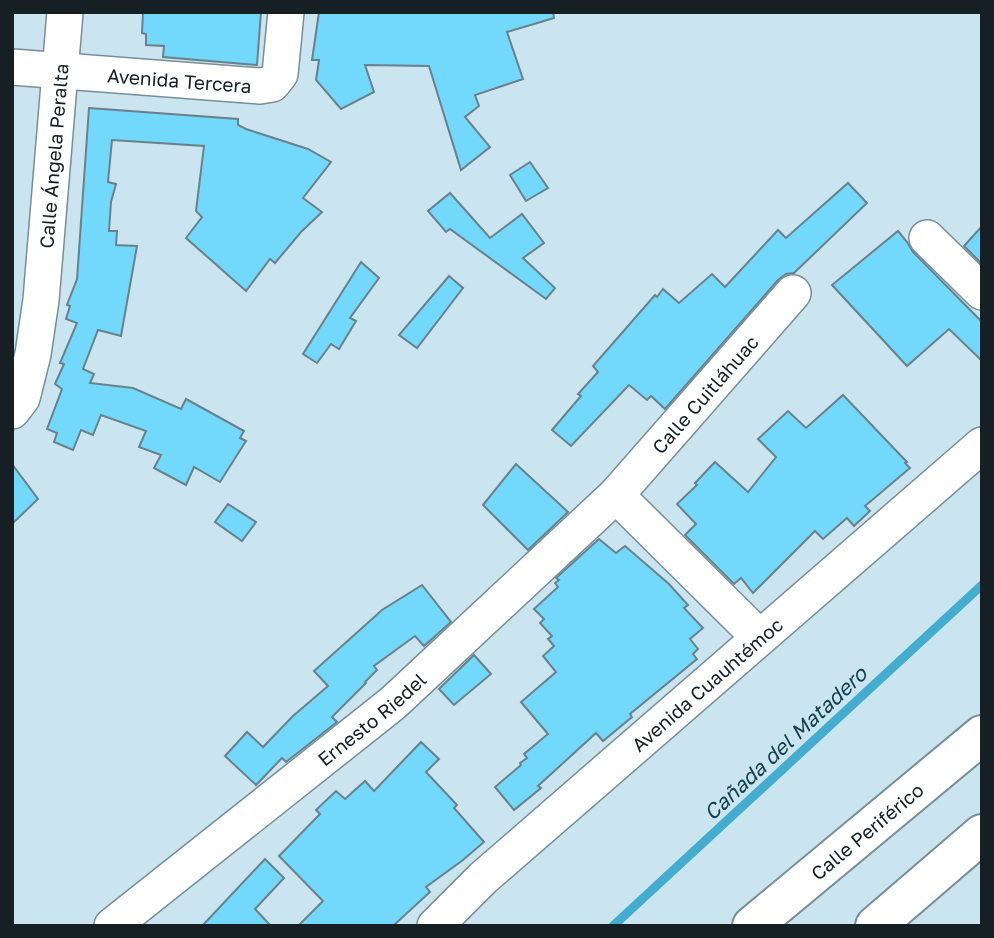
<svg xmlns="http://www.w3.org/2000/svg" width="994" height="938" font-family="'Golos Text',sans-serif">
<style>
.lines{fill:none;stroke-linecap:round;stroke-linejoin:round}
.stream{stroke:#44adcf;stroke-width:9}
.building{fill:#72d8fc;stroke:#69818a;stroke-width:2}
.minor-casing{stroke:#768f98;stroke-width:38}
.highway-casing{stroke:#768f98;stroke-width:42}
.minor{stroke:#fff;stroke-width:35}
.highway{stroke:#fff;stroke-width:38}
.labels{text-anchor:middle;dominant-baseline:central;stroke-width:5;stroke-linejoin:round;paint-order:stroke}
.street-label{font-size:19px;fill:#161f23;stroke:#cae5ef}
.water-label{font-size:21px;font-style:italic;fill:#134150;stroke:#cae5ef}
</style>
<rect width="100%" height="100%" fill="#cae5ef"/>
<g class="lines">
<polyline class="stream" points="613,926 982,585"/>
</g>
<g class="building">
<polygon points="143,12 261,12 257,65 163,57 164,46 146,45 146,34 142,33"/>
<polygon points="319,12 553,12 554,18 507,32 523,79 475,95 479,106 465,117 490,147 461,170 429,66 365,65 374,92 341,109 316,80 319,60 312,60"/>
<polygon points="89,108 238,119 238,125 246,129 308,149 331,162 303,198 322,212 301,232 275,263 270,259 246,291 186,238 202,217 196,211 204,146 112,140 108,182 116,184 111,202 109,231 117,231 116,245 137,246 121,336 98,330 83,369 94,374 90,383 133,388 181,409 186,399 244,431 240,438 246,441 220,482 194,467 186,485 154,468 161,455 139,447 146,431 101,415 93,435 81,430 73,450 54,442 57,433 47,429 62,389 55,384 64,364 60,363 77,323 66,319 70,306 67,305 77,279"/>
<polygon points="530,162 548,188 526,201 510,175"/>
<polygon points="848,183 867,203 794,273 786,274 778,280 665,409 651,396 647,400 629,385 571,446 552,430 581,396 578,394 598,372 593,366 655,295 657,297 663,289 679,303 712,274 725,287 778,230 786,238"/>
<polygon points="450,193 490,238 522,214 544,243 523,258 555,288 546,299 450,229 446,232 428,211"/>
<polygon points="982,226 982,262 981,263 964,246"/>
<polygon points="898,231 907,242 913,252 982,322 982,361 949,329 907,366 832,285"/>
<polygon points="361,262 379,278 350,318 356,321 339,349 331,344 317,363 303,354"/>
<polygon points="449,276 463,288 417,348 399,335"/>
<polygon points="843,395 907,462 905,463 910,468 865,506 870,511 854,526 847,518 823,539 815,531 753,593 741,578 734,584 685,535 696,524 677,504 697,485 695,483 715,462 748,492 776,457 758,439 788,411 806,428"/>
<polygon points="12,464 38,499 12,524"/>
<polygon points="516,464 568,512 528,550 483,505"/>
<polygon points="228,504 256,522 242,541 215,522"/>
<polygon points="599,539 616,553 625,546 669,584 688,605 684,608 703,628 690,639 698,649 693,654 697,659 630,714 632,717 603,741 596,733 538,786 541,788 514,810 495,787 521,765 520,763 527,758 524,754 548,734 521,702 556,672 543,656 554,646 548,639 552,636 540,623 544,619 534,609 558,587 555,583 559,580 556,578"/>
<polygon points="422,585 451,622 424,646 415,636 374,666 377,670 365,682 366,683 332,717 337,722 286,762 282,758 256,785 225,756 247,732 263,747 293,716 328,686 314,671 382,610"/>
<polygon points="474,655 491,674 454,705 439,689"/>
<polygon points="421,742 439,759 426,772 457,805 454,808 484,842 463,860 426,887 430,892 393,926 298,926 323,901 279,856 320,814 316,810 336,791 345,799 365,781 374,791"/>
<polygon points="265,859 284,878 255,909 271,926 202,926"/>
</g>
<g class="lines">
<defs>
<g id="minor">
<path id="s1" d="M12 67 260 86 272 84 280 74 286 12"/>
<polyline points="927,238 982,292"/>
<path id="s2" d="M12 411 22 398 33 354 41 300 65 12"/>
<polyline points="616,495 759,637"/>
<path id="s3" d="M112 926 393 703 616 495 793 293"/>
<path id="s4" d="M435 926 483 878 982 445"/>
</g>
<g id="highway">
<path id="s5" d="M752 926 982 735"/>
<polyline points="875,926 982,834"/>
</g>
</defs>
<use href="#minor" class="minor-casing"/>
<use href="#highway" class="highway-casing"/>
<use href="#minor" class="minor"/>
<use href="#highway" class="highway"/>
</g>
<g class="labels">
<g class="street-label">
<text stroke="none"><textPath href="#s1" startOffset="168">Avenida Tercera</textPath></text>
<text stroke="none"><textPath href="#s2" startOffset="261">Calle Ángela Peralta</textPath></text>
<text stroke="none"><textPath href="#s3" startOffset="798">Calle Cuitláhuac</textPath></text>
<text stroke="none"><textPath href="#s4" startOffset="364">Avenida Cuauhtémoc</textPath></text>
<text stroke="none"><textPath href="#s3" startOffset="332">Ernesto Riedel</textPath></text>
<text stroke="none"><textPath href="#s5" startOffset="149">Calle Periférico</textPath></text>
</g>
<g class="water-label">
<text transform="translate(785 743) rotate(-43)">Cañada del Matadero</text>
</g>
</g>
<rect width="994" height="938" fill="none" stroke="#161f23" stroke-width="28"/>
</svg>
